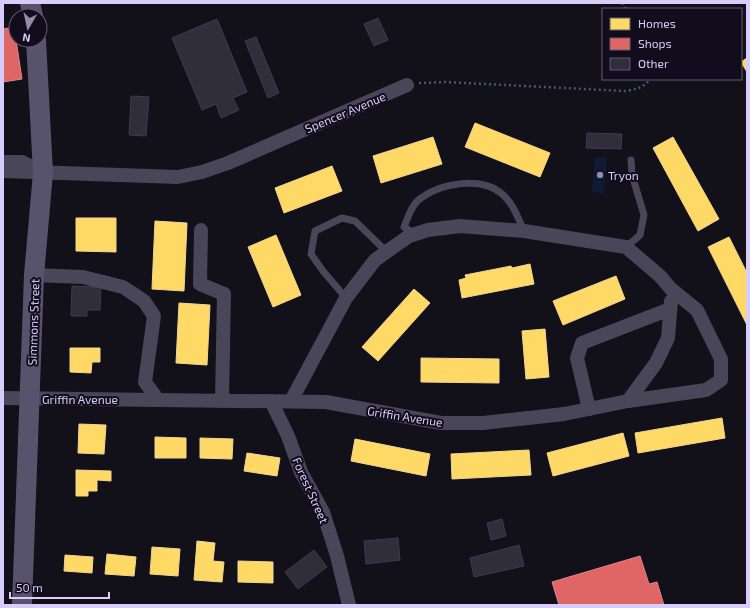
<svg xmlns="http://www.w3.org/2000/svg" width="750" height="608" font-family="'Exo 2',sans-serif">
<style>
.water{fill:#0f1a37}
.homes{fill:#ffd966;stroke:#f3d592}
.shops{fill:#e06666;stroke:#dd8592}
.building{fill:#312e3b;stroke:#403b4c}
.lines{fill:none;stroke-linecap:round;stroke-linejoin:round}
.path{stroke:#4e5764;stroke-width:2.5;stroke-dasharray:2 3;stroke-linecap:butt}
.lane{stroke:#494659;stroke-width:7}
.street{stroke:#494659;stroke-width:14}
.secondary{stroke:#57536c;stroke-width:20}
.poi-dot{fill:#928bab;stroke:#110d1c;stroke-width:1.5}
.labels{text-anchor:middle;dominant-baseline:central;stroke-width:4;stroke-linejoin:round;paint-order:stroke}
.street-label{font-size:12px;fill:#d7cdfa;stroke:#110d1c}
.poi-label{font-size:12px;fill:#d7cdfa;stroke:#110d1c;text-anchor:start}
</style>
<rect width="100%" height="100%" fill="#121018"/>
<polygon class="water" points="595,157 607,158 604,193 592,192"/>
<g class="homes">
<polygon points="747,58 747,72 741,62"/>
<polygon points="475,123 550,153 540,177 465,147"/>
<polygon points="433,137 442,164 381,183 373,156"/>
<polygon points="673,137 719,219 698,231 653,148"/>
<polygon points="332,166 342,191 284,213 275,188"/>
<polygon points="76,218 116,218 116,252 76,251"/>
<polygon points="155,221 187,223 184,291 152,289"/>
<polygon points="276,235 301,295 273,307 248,247"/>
<polygon points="729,237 747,273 747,325 708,247"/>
<polygon points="530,264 534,284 462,298 459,280 466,278 465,275 511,266 512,268"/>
<polygon points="616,276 625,299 563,325 553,301"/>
<polygon points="414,289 430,303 378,361 362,347"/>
<polygon points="179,303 210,305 207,365 176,363"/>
<polygon points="545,329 549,377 526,379 522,331"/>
<polygon points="70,348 100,348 100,362 92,362 91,373 70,372"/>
<polygon points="421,358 499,359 499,383 421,382"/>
<polygon points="722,418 725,438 638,453 635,433"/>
<polygon points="79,424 106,425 104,454 78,453"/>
<polygon points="623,433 629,456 553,476 547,453"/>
<polygon points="155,437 186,438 186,458 155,458"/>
<polygon points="200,438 233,439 232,459 200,458"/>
<polygon points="355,439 430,454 426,476 351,461"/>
<polygon points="529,450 531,475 452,479 451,454"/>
<polygon points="247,453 280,458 277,476 244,471"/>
<polygon points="76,470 111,471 111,481 97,480 97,491 88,491 88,496 76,496"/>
<polygon points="197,541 215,543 213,561 224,562 222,582 194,580"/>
<polygon points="152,547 180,549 178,576 150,574"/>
<polygon points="107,554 136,557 134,576 105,574"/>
<polygon points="65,555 93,557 92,573 64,571"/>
<polygon points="238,561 273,562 273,583 238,582"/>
</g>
<g class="shops">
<polygon points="14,27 22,79 3,82 3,29"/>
<polygon points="640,556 649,584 657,582 664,605 559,605 552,582"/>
</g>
<g class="building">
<polygon points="378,18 388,40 374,46 364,24"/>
<polygon points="217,19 247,92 233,98 239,110 221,118 216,104 202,110 172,38"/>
<polygon points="256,37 279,93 268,98 245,41"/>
<polygon points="131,96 149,97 146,136 129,135"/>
<polygon points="587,133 622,134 621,149 586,148"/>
<polygon points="72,286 101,287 100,310 87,310 87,316 71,316"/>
<polygon points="502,519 506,536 491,540 487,523"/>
<polygon points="398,538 400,560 366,564 364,541"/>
<polygon points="519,545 524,566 474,577 470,558"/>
<polygon points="314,550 327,567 298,589 285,572"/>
</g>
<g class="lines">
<g class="path">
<polyline points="622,3 626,9"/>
<path d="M419 83 446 82 626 91C636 89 644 88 650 79"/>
</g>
<g class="lane">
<path d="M415 234 404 227C408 217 412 204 421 198 441 183 482 176 502 194 513 203 518 218 524 231"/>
<polyline points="626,247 640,235 644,215 632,175 631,160"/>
<polyline points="346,298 323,271 311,254 315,231 342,218 355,221 387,252"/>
</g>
<g class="street">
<polyline points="3,162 22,162 39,171"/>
<polyline points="3,171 178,177 202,172 228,163 407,85"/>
<polyline points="201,230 200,284 224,294 222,401"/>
<polyline points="34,275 83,277 123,287 144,301 154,316 145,382 158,400"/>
<polyline points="3,398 326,402 441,423 483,423 564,414 628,401 706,390 721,380 721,359 697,310 671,289 660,276 626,247 524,231 460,226 428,230 409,236 375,260 346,298 291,401"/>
<polyline points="271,401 288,436 301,472 323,512 337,556 349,605"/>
<polyline points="628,401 656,363 668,338 671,301"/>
<polyline points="589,409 577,358 582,343 670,309"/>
</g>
<g class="secondary">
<polyline points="30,3 33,16"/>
<polyline points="22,605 34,275 43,173 36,40"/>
</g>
</g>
<circle class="poi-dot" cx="600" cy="175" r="4"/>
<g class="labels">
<g class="street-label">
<text transform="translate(345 112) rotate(-23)">Spencer Avenue</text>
<text transform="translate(33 322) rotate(-88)">Simmons Street</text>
<text x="80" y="399">Griffin Avenue</text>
<text transform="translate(405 416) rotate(9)">Griffin Avenue</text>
<text transform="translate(311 490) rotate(66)">Forest Street</text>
</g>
<g class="poi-label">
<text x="608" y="175">Tryon</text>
</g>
</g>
<rect width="750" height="608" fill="none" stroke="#d7cdfa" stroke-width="8"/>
<rect x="602" y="8" width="140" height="72" fill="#110d1c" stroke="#605a75"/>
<rect x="610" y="18" width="20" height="12" fill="#ffd966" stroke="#605a75"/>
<text x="638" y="28" font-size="12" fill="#d7cdfa">Homes</text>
<rect x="610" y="38" width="20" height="12" fill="#e06666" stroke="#605a75"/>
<text x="638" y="48" font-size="12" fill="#d7cdfa">Shops</text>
<rect x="610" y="58" width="20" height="12" fill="#312e3b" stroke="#605a75"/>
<text x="638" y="68" font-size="12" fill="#d7cdfa">Other</text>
<g transform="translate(28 28) rotate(189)"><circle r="19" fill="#110d1c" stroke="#605a75"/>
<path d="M0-3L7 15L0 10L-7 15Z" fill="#928bab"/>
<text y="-6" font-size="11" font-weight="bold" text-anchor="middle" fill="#d7cdfa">N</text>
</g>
<path d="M10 592v6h99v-6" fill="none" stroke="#d7cdfa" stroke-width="2"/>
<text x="16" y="592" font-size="12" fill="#d7cdfa" stroke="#110d1c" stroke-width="3" paint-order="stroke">50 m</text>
</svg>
